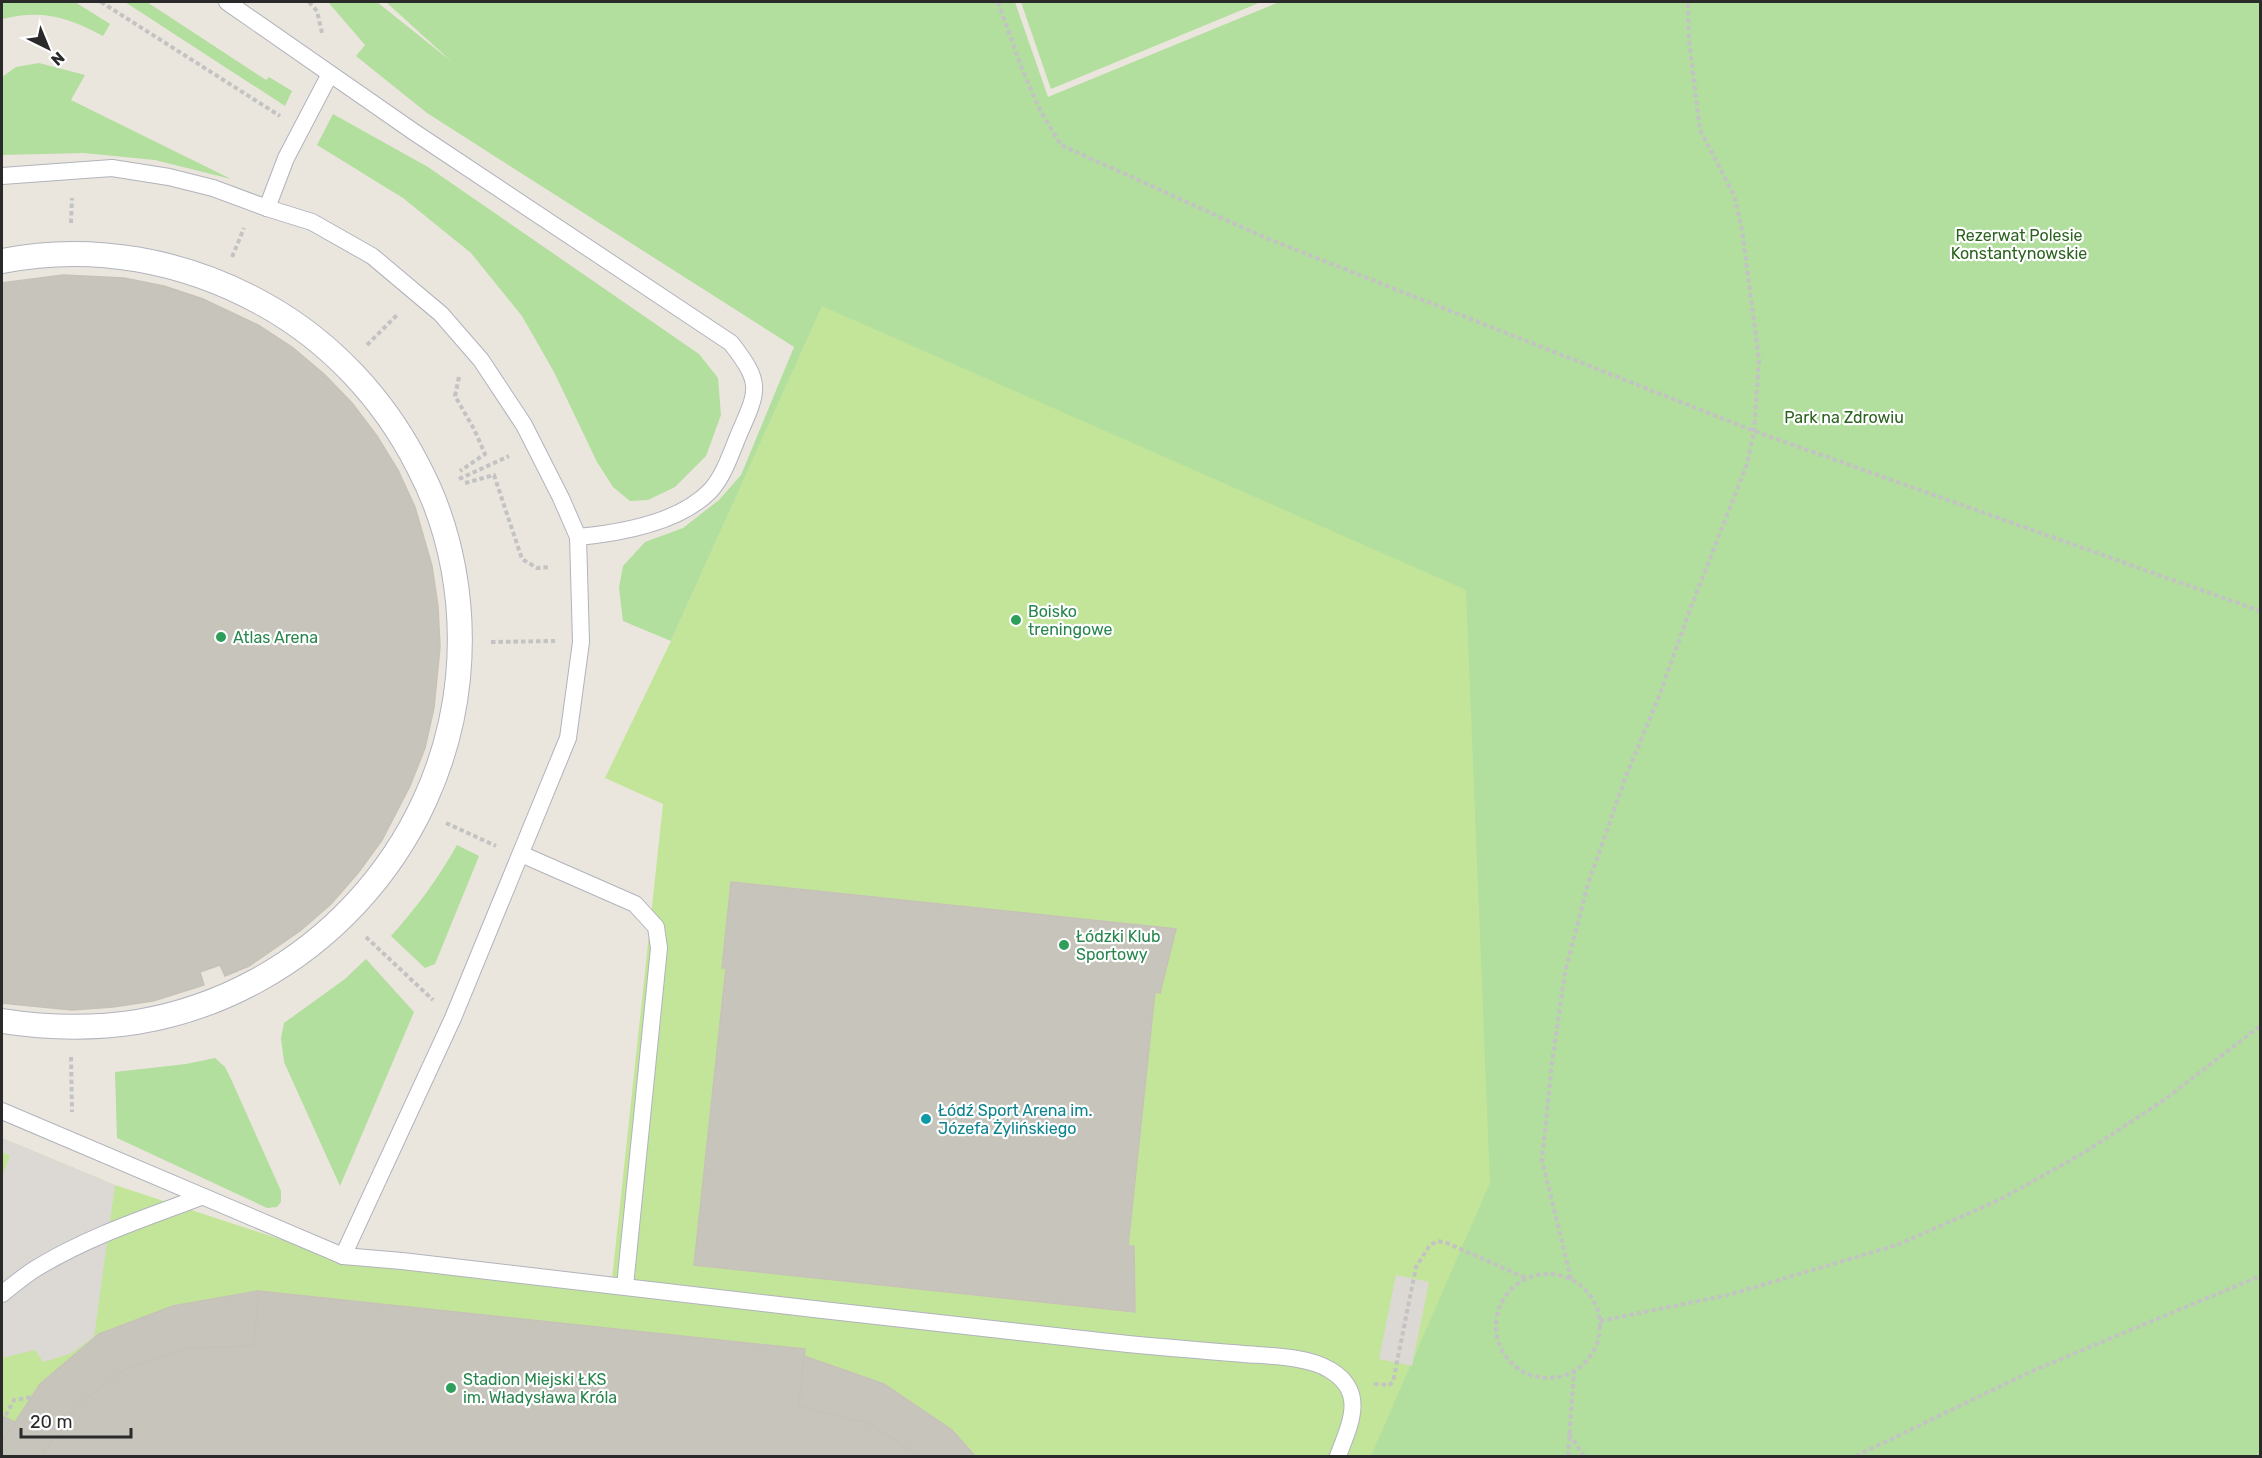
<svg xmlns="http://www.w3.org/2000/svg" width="2262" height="1458" font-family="Rubik,sans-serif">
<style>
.green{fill:#b2de9e}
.pitch{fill:#c3e59a}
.plaza{fill:#dcd9d4}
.building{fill:#c7c4bc;stroke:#c7c2b7;stroke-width:1.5}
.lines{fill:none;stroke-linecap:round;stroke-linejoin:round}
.service-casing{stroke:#b1b3bd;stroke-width:18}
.pedestrian-casing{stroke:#b1b3bd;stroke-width:26}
.path{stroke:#c3c3c3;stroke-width:4;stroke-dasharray:4.5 3;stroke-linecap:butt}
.service{stroke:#fff;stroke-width:16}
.pedestrian{stroke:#fff;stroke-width:24}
.leisure-dot{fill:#2e9e5b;stroke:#fff;stroke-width:2}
.culture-dot{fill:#0f9aa8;stroke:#fff;stroke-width:2}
.labels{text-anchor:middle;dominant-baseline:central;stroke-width:4.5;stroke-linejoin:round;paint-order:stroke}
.park-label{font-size:16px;fill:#2b631f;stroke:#fff}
.leisure-label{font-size:16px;fill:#27864d;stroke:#fff;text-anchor:start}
.culture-label{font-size:16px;fill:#0d838f;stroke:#fff;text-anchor:start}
</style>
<rect width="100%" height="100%" fill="#ebe6dd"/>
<g class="green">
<path d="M2 2H75L110 24 103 36C68 17 42 9 2 19Z"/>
<polygon points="125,2 147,2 266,80 269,77 292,91 285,106"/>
<polygon points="328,2 377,2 452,62 386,2 1015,2 1048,97 1279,2 2260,2 2260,1456 1368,1456 822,307 671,641 623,621 619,588 623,566 645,542 683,528 719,500 741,475 794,347 427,113 356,56 365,45"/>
<polygon points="1021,2 1261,2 1051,89"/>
<polygon points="39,63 85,75 71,100 231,179 155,160 84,153 2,155 2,77 16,67"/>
<polygon points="333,114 428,167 699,354 718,378 721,415 706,456 675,487 648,500 630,501 613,487 597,462 554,372 522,316 471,253 403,198 317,145"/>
<path d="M457 845 479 856 435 964 425 968 391 936C417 907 438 879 457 845Z"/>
<polygon points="366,959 414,1012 340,1186 284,1062 281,1038 284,1023 345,979"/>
<polygon points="215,1058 225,1067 231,1079 281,1191 281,1202 277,1207 267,1208 117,1138 115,1072 186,1064"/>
</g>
<polygon class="pitch" points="822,306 1466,590 1490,1183 1371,1456 2,1456 2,1138 115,1185 347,1261 612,1279 663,804 605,778 671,641"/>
<g class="plaza">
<polygon points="2,1138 115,1185 94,1337 70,1354 43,1362 35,1350 2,1358 2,1176 10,1156 2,1152"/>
<polygon points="1396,1275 1429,1282 1412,1366 1379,1359"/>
</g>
<g class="building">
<polygon points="63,275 124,278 164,286 203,299 258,325 292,347 324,374 352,403 377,436 398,470 415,507 432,566 438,606 440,647 434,708 425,748 410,786 382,840 358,873 331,904 300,931 249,966 225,976 220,965 200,972 204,985 153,1001 113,1007 72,1010 2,1003 2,283"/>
<polygon points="731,882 1176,929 1160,993 1155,992 1128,1246 1134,1246 1135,1312 694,1265 726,968 722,968"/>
<polygon points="258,1291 805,1349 799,1406 868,1423 920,1456 41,1456 76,1407 126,1369 187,1348 254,1346"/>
<polygon points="258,1291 254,1346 187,1348 126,1369 76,1407 41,1456 2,1456 2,1442 40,1384 99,1334 173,1306"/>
<polygon points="804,1356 884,1384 952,1430 975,1456 920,1456 868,1423 799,1406"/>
<polygon points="2,1416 15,1422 2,1442"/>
</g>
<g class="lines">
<defs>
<g id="service">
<path d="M227 2 414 132 731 343C762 383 759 389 739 434 731 453 724 476 710 491 679 523 620 533 578 537"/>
<polyline points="2,176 112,168 169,177 213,188 267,208 312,222 372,256 441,314 481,360 524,425 561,498 578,537 581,642 568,738 453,1018 343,1256"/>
<polyline points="267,208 286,158 330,74"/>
<polyline points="521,854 635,904 656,927 659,948 625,1286"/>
<path d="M2 1111 343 1256 402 1261C638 1288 873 1317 1109 1342 1154 1347 1199 1350 1244 1354 1269 1356 1308 1356 1330 1370 1367 1392 1350 1424 1338 1456"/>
<path d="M2 1294C13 1285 24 1276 35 1269 87 1237 145 1218 201 1197"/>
</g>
<path id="pedestrian" d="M2 261C92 243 185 260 265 305 331 342 384 399 418 466 452 530 465 605 458 678 441 850 309 993 137 1022 92 1029 47 1028 2 1021"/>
</defs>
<use href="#service" class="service-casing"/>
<use href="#pedestrian" class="pedestrian-casing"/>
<g class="path">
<polyline points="101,2 280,116"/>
<polyline points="309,2 317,11 322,33"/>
<polyline points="998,2 1022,69 1040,110 1061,145 1266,238 1754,431 2260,611"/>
<polyline points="71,223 72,198"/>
<polyline points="232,257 244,228"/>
<polyline points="367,345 398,314"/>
<polyline points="459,377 455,396 474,429 485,454 460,471"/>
<polyline points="459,479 509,456"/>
<polyline points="465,483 494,475 522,559 537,568 551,567"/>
<polyline points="491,642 555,641"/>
<polyline points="446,823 496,846"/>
<polyline points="366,937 433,1000"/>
<polyline points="71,1057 72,1112"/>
<circle cx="1548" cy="1326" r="52"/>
<polyline points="1571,1279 1542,1160 1552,1063 1565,972 1588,884 1626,776 1658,699 1691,607 1747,464 1754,431 1759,359 1742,230 1734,195 1700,130 1689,40 1688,2"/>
<polyline points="1600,1321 1728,1295 1897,1245 2001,1199 2085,1152 2164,1100 2260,1026"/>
<polyline points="1374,1384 1389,1385 1393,1382 1416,1267 1430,1245 1438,1241 1447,1243 1526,1278"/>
<polyline points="2,1422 14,1400 32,1397"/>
<polyline points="1569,1434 1584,1456"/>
<polyline points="1568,1456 1574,1371"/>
<polyline points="1856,1456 2030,1372 2260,1276"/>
</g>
<use href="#service" class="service"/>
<use href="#pedestrian" class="pedestrian"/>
</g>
<g class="leisure-dot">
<circle cx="1016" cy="620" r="6"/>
<circle cx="221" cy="637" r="6"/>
<circle cx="1064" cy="945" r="6"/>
<circle cx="451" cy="1388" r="6"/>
</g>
<circle class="culture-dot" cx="926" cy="1119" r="6"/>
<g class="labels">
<g class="park-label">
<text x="2019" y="235">Rezerwat Polesie<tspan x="2019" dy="18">Konstantynowskie</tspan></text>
<text x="1844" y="417">Park na Zdrowiu</text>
</g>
<g class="leisure-label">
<text x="1028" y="611">Boisko<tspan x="1028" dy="18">treningowe</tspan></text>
<text x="233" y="637">Atlas Arena</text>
<text x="1076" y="936">Łódzki Klub<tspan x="1076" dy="18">Sportowy</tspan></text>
<text x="463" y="1379">Stadion Miejski ŁKS<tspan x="463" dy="18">im. Władysława Króla</tspan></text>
</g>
<g class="culture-label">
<text x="938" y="1110">Łódź Sport Arena im.<tspan x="938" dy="18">Józefa Żylińskiego</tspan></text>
</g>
</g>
<rect width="2262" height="1458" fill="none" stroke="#2a2a2a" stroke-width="6"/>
<g transform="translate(48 48) rotate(137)" stroke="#ffffff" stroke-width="4.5" paint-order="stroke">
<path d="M0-4.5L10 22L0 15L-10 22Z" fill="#2a2a2a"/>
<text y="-9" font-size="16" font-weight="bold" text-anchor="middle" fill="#2a2a2a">N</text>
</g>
<path d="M21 1428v9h110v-9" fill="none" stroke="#2a2a2a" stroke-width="3"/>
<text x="30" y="1428" font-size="18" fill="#2a2a2a" stroke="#ffffff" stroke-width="4.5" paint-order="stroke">20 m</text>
</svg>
